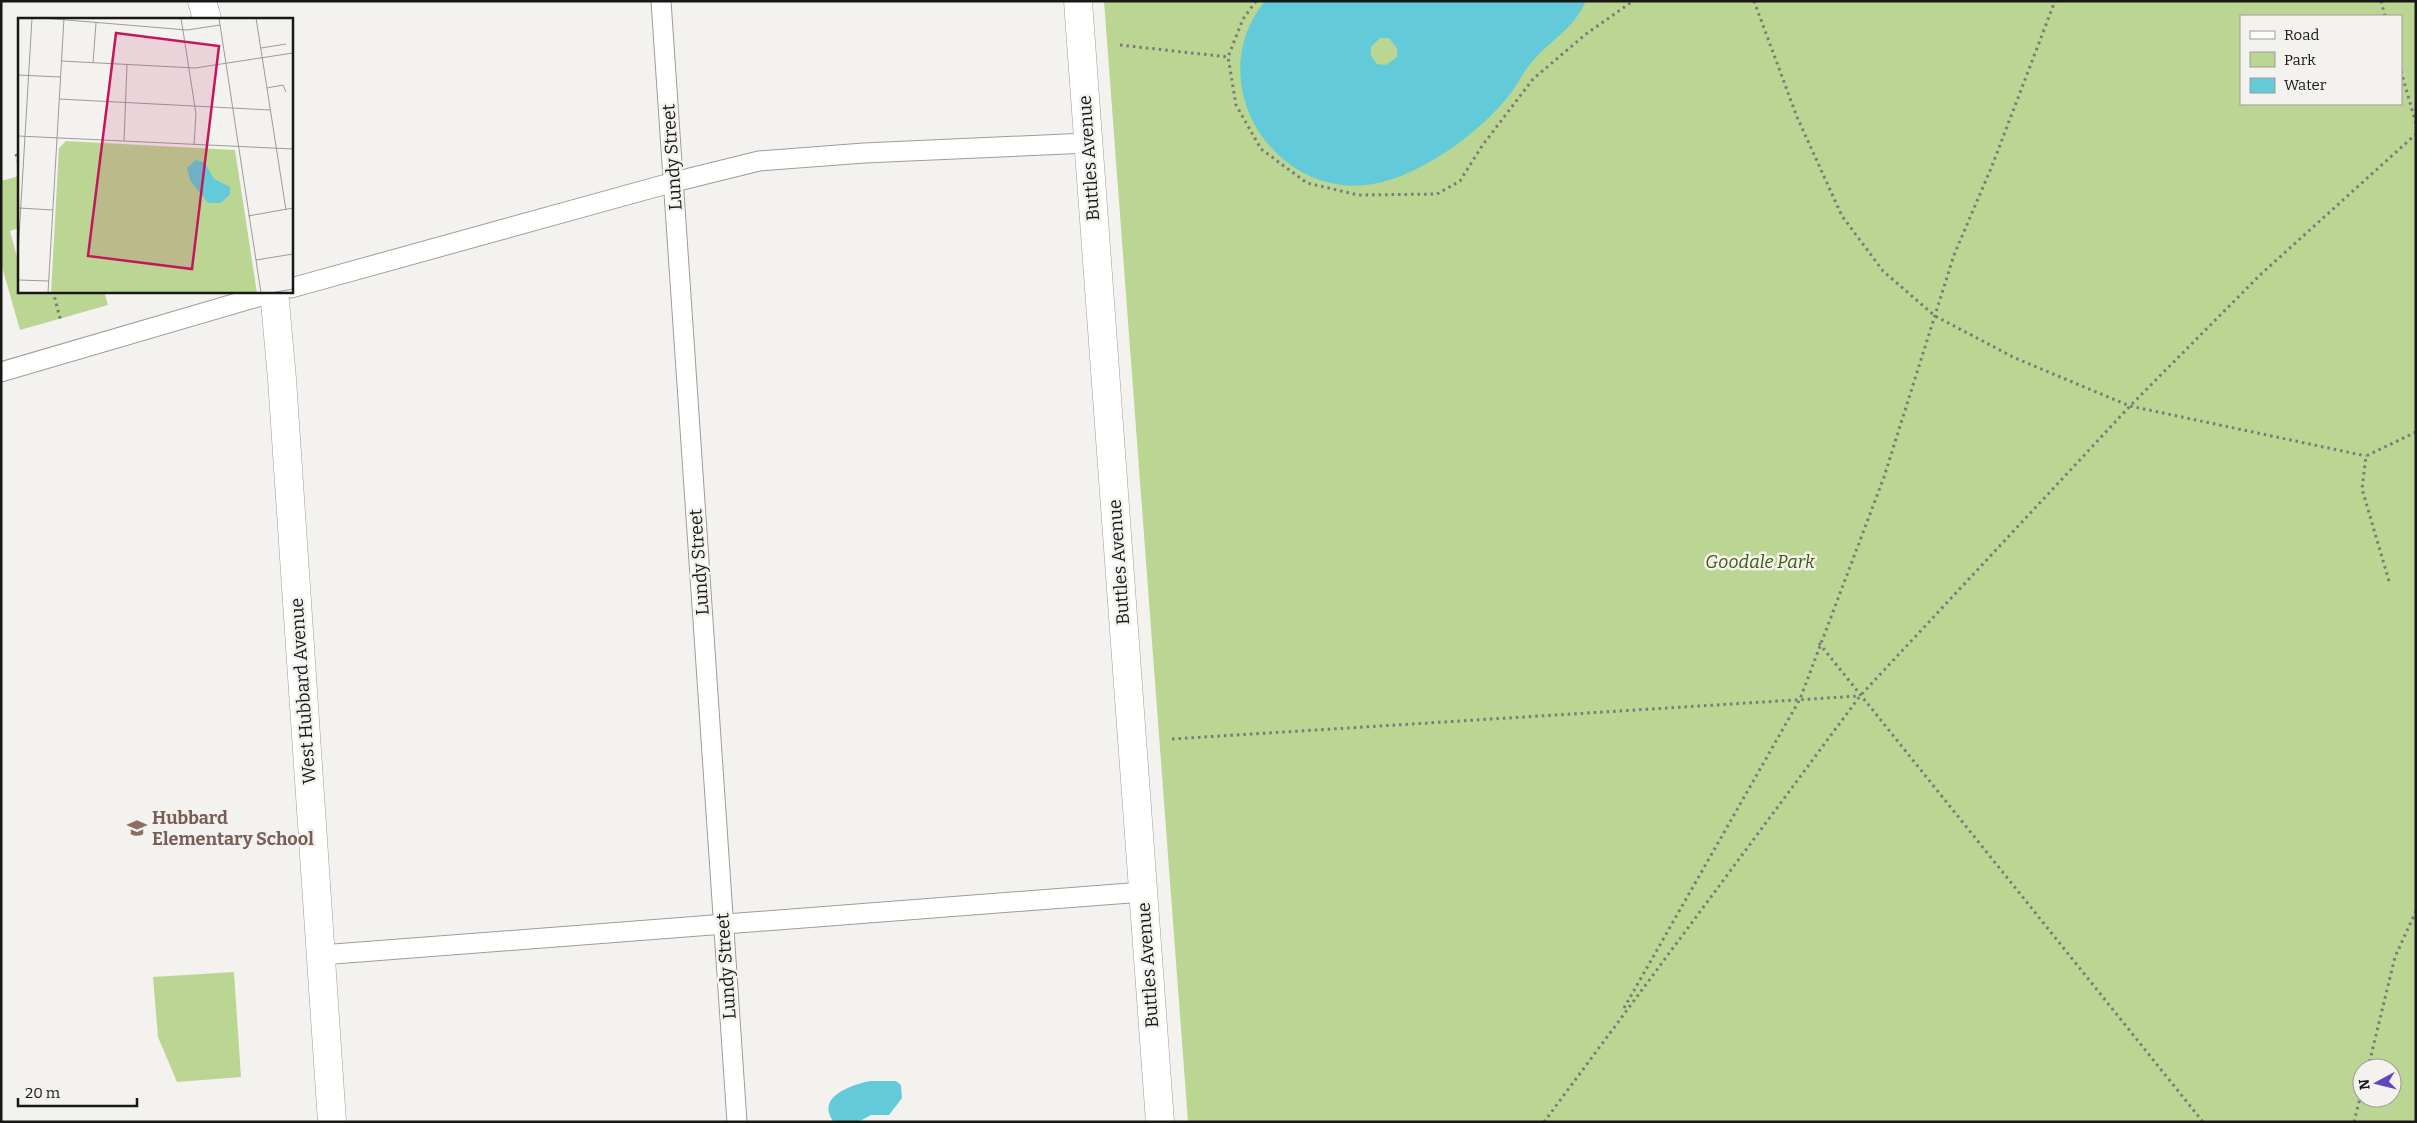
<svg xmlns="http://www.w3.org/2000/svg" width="2417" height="1123" font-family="Bitter,serif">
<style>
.green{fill:#bad692;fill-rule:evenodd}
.water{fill:#62cad9;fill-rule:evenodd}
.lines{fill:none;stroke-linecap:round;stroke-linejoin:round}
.lane-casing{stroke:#9e9c9a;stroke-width:21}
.street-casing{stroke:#9e9c9a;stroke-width:29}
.path{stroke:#7b7a79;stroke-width:3;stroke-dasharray:2.5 4;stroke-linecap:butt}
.lane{stroke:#fff;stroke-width:19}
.street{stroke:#fff;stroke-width:28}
.labels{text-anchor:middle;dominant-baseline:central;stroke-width:5;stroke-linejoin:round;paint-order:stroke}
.street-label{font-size:18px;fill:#181817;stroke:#f4f2ef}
.park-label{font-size:18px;font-style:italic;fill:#3e5709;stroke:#f4f2ef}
.education-label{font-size:18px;font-weight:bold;fill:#785e54;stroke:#f4f2ef;text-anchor:start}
.inset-road{fill:none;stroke:#9c9b99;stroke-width:1}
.view{fill:#c2185b;fill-opacity:0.15;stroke:#c2185b;stroke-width:2.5}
.inset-edge{fill:none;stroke:#181817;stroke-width:2.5}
</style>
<rect width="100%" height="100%" fill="#f4f2ef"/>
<g class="green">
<path d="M1104 1H2416V1122H1188ZM2241 16H2401V104H2241ZM2362 1068H2392V1098H2362Z"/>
<polygon points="19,176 19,228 10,231 19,264 19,291 104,291 108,305 20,330 1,263 1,181"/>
<polygon points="234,972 241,1077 177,1082 158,1037 153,977"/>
</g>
<g class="water">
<path d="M1265 1H1586C1571 32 1551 39 1531 63 1523 72 1518 84 1510 94 1480 133 1422 175 1373 184 1275 201 1199 82 1265 1ZM1380 38H1389L1397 48V57L1386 65 1377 64 1371 56V47Z"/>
<path d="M870 1081H896L901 1085 902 1098 889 1115H871L858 1122H834C815 1097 851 1085 870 1081Z"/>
</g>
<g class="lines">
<defs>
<g id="lane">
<polyline points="661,1 737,1122"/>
<polyline points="291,288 674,182 759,161 864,153 1088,143"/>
<polyline points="1,372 278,291"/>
<polyline points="321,955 1143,892"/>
</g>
<g id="street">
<polyline points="202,1 207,19"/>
<polyline points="1078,1 1160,1122"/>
<polyline points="274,291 282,379 332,1122"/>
</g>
</defs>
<use href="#lane" class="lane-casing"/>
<use href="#street" class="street-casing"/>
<g class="path">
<polyline points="1256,1 1243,19 1228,57 1236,105 1261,149 1307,183 1358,195 1437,194 1460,181 1482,146 1533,79 1586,34 1633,1"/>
<polyline points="1754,1 1797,117 1842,216 1883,271 1935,316 2015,358 2130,406 2366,456"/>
<polyline points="2381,1 2385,16"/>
<polyline points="1120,45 1228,57"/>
<polyline points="2401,71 2416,124"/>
<polyline points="16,154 19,164"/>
<polyline points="53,291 61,322"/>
<polyline points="2389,581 2362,489 2366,456 2416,432"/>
<polyline points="1819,643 2203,1122"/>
<polyline points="1172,739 1859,696"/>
<polyline points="1624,1008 1800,699 1884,477 1954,255 1992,166 2055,1"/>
<polyline points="2368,1068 2395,957 2416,911"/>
<polyline points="1544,1122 1860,696 2130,406 2260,275 2416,134"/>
<polyline points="2354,1122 2362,1090"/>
</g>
<use href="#lane" class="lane"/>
<use href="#street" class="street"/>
</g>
<defs>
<symbol id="school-bare" viewBox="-9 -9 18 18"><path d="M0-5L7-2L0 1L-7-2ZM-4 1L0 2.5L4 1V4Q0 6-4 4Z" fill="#8d6e63" stroke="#f4f2ef" stroke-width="2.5" paint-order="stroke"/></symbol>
</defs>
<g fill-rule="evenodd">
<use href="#school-bare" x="123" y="814" width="28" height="28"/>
</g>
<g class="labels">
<g class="street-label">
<text transform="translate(672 157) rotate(-94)">Lundy Street</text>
<text transform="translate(1089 158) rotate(-94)">Buttles Avenue</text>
<text transform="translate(699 562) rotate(-94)">Lundy Street</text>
<text transform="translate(1119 562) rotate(-94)">Buttles Avenue</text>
<text transform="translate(303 691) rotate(-94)">West Hubbard Avenue</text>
<text transform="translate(1148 965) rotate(-94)">Buttles Avenue</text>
<text transform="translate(726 966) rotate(-94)">Lundy Street</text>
</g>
<g class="park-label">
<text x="1760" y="562">Goodale Park</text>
</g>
<g class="education-label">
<text x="152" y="818">Hubbard<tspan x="152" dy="21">Elementary School</tspan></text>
</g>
</g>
<g transform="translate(18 18)">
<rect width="275" height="275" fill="#f4f2ef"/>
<path d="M48 123 217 132 239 275H33L41 130Z" fill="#bad692"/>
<path d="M178 142 187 145 196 161 212 169V176L203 185H190L172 162 169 150Z" fill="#62cad9"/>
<path class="inset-road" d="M25 0 169 12 202 7M163 0 178 96 176 127M201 0 243 275M238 0 268 192M243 30 268 26M43 43 177 50 275 35M75 45 78 5M0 57 42 59M249 70 265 67 268 74M41 81 252 92M0 118 275 131M106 123 109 47M1 190 35 192M230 198 275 190M0 236 14 0M238 242 275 236M0 262 31 263M30 275 46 0M253 275 275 271"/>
<path class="view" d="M98 15 201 28 174 251 70 238Z"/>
<rect width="275" height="275" class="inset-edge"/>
</g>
<rect width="2417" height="1123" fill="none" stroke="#181817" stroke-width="5"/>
<rect x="2240" y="15" width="162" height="90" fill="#f4f2ef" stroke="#9c9b99"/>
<rect x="2250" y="31" width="25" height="8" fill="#ffffff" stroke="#9c9b99"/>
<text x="2284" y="40" font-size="15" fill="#181817">Road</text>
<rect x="2250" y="52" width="25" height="15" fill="#bad692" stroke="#9c9b99"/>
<text x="2284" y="65" font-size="15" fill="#181817">Park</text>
<rect x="2250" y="78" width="25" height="15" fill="#62cad9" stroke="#9c9b99"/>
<text x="2284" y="90" font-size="15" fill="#181817">Water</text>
<g transform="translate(2377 1083) rotate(263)"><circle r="24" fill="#f4f2ef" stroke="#9c9b99"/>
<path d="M0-4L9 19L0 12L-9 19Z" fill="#5c47bf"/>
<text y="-8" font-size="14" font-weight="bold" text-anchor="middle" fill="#181817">N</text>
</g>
<path d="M18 1098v8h119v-8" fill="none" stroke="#181817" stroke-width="2.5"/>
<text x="25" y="1098" font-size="15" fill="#181817" stroke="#f4f2ef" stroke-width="4" paint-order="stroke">20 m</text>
</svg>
